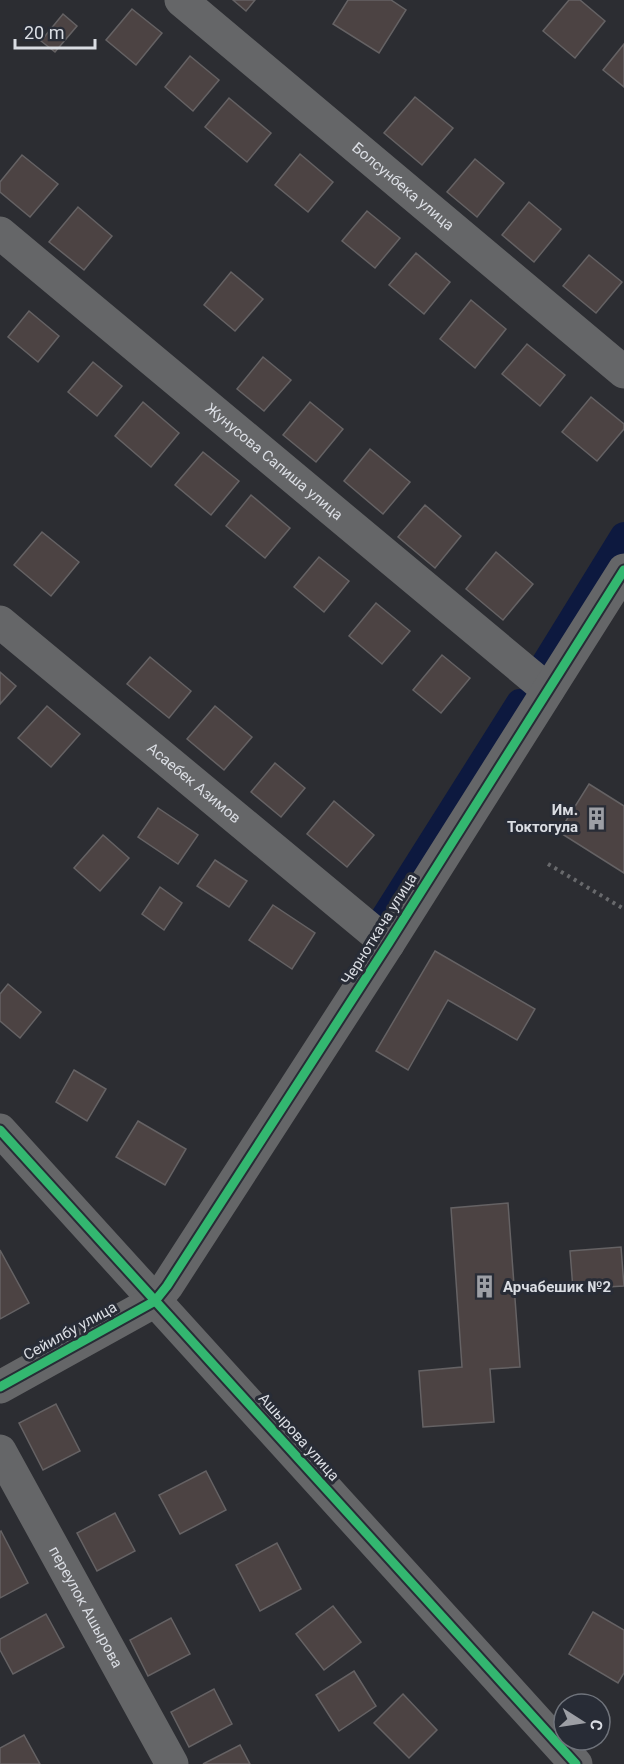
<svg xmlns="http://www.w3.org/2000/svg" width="624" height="1764" font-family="Roboto,sans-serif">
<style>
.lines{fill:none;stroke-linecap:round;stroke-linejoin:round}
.canal{stroke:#0d193f;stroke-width:28}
.building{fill:#4c4343;stroke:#656264;stroke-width:1.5}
.path{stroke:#68696c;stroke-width:4;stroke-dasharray:3 4.5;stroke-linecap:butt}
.minor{stroke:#656668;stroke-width:33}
.cycleway-casing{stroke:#282c36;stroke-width:13}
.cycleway{stroke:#33b770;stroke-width:9}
.labels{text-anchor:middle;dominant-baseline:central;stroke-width:6;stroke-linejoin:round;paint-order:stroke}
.street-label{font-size:15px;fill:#dadde3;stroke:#282c36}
.poi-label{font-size:15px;font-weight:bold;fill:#dadde3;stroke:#282c36;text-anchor:end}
</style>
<rect width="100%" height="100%" fill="#2c2d32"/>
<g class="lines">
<g class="canal">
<polyline points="545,664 624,536"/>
<polyline points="385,917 520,703"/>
</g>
</g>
<g class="building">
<polygon points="233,0 255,0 246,11"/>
<polygon points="348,0 391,0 406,10 379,53 333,24"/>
<polygon points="569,0 580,0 605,21 575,58 543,31"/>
<polygon points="132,9 162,33 136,65 106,40"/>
<polygon points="63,14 77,26 55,52 41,41"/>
<polygon points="624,44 624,87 603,70"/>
<polygon points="190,56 219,80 193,111 165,87"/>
<polygon points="415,97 453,128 422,165 384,133"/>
<polygon points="229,98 271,133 247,162 205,127"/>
<polygon points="300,154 333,182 308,212 275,185"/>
<polygon points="22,155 58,184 30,217 0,192 0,182"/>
<polygon points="475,159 504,183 477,217 447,192"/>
<polygon points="529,202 561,229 534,262 502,235"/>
<polygon points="78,207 112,236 84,270 49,242"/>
<polygon points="367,211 400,238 375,268 342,241"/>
<polygon points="416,253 450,282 424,314 389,285"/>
<polygon points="589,255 622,282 596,313 563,286"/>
<polygon points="231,272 263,299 235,331 204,305"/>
<polygon points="471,300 506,329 475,368 440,339"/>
<polygon points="29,311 59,336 38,362 8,337"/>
<polygon points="527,344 565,375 540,406 502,374"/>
<polygon points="263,357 291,380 264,411 237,389"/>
<polygon points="93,362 122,386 97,416 68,392"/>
<polygon points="591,397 624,424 624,429 597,461 562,432"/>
<polygon points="143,402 179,433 151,467 115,436"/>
<polygon points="310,402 343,429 316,462 283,435"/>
<polygon points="370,449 410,482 383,514 344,481"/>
<polygon points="203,452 239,481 211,515 175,485"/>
<polygon points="251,495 290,528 265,558 226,526"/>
<polygon points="425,505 461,536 435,568 398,537"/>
<polygon points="42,532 79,562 51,596 14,565"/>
<polygon points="496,552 533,584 503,620 466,589"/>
<polygon points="319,557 349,581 324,612 294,587"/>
<polygon points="376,603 410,631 382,664 349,636"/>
<polygon points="442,655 470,678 441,713 413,690"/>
<polygon points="150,657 191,691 169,718 127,684"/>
<polygon points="0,672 16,686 0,704"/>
<polygon points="47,706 80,734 51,767 18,738"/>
<polygon points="215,706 252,737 224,770 187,739"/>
<polygon points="275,763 305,788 281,817 251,792"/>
<polygon points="589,784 624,806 624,873 559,832"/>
<polygon points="334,801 374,835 347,867 307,834"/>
<polygon points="158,808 198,835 178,864 138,837"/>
<polygon points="103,835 129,858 100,891 74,868"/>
<polygon points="215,860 247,881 229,907 197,886"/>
<polygon points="160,887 182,903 164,930 142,914"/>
<polygon points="273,905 315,933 292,969 249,940"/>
<polygon points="435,951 535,1009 517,1040 448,1000 408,1070 376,1051"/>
<polygon points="8,984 41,1012 20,1038 0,1021 0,994"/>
<polygon points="74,1070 106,1089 87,1121 56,1102"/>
<polygon points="138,1121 186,1149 165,1185 116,1157"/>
<polygon points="508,1203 520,1367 490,1369 494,1422 423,1427 419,1371 462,1367 451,1208"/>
<polygon points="621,1247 624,1286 573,1289 570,1251"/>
<polygon points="0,1250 29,1303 0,1319"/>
<polygon points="56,1404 80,1451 43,1470 19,1423"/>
<polygon points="206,1471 226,1510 180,1534 159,1495"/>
<polygon points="115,1513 135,1551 97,1571 77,1533"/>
<polygon points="1,1531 28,1583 0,1598 0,1532"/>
<polygon points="277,1543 301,1589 260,1611 236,1565"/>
<polygon points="333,1606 361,1642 324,1670 296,1634"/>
<polygon points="593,1612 624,1630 624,1673 618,1683 569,1654"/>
<polygon points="46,1614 64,1647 13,1674 0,1650 0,1639"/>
<polygon points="171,1618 190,1654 148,1676 130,1640"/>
<polygon points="354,1671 376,1706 339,1731 316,1695"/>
<polygon points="214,1689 232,1724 189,1747 171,1712"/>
<polygon points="403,1694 437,1730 409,1758 374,1723"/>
<polygon points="24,1735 40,1764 0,1764 0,1748"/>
<polygon points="240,1745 250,1764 203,1764"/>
</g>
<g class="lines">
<polyline class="path" points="548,864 624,909"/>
<g class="minor">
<path id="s1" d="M181 0 624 372"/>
<path id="s2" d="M0 233 548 690"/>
<path id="s3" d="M0 622 388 944"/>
<polyline points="0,1130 576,1764"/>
<polyline points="0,1387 155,1301 167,1286 388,944 624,570"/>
<path id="s4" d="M0 1451 172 1764"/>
</g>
<defs>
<g id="cycleway">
<polyline points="0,1130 576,1764"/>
<polyline points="0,1387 155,1301 167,1286 388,944 624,570"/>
</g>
</defs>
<use href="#cycleway" class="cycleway-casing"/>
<use href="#cycleway" class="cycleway"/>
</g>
<defs>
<symbol id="building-bare" viewBox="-9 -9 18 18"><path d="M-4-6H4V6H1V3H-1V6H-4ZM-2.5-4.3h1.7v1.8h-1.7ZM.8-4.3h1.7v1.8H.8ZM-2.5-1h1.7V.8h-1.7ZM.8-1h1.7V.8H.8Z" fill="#9d9fa5" stroke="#282c36" stroke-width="2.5" paint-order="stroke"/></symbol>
</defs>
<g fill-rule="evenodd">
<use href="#building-bare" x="580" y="802" width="33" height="33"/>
<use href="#building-bare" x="468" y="1270" width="33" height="33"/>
</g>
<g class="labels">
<g class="street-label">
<text stroke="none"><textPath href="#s1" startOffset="290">Болсунбека улица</textPath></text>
<text stroke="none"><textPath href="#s2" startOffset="357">Жунусова Сапиша улица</textPath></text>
<text stroke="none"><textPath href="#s3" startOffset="252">Асаебек Азимов</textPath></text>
<text transform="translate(379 929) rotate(-58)">Черноткача улица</text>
<text transform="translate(70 1331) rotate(-29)">Сейилбу улица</text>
<text transform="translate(299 1437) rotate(48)">Ашырова улица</text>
<text stroke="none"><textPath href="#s4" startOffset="178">переулок Ашырова</textPath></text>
</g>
<g class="poi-label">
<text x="578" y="810">Им.<tspan x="578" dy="17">Токтогула</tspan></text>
<text x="503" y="1287" text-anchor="start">Арчабешик №2</text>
</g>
</g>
<g transform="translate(582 1722) rotate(102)"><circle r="28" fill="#282c36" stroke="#6f737b" stroke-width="1.5"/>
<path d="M0-4.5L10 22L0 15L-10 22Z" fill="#9d9fa5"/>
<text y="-9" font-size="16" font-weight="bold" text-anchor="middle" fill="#dadde3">С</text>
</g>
<path d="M15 39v9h80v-9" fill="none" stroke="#dadde3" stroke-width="3"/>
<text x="24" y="39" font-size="18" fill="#dadde3" stroke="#282c36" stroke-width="4.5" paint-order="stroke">20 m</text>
</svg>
